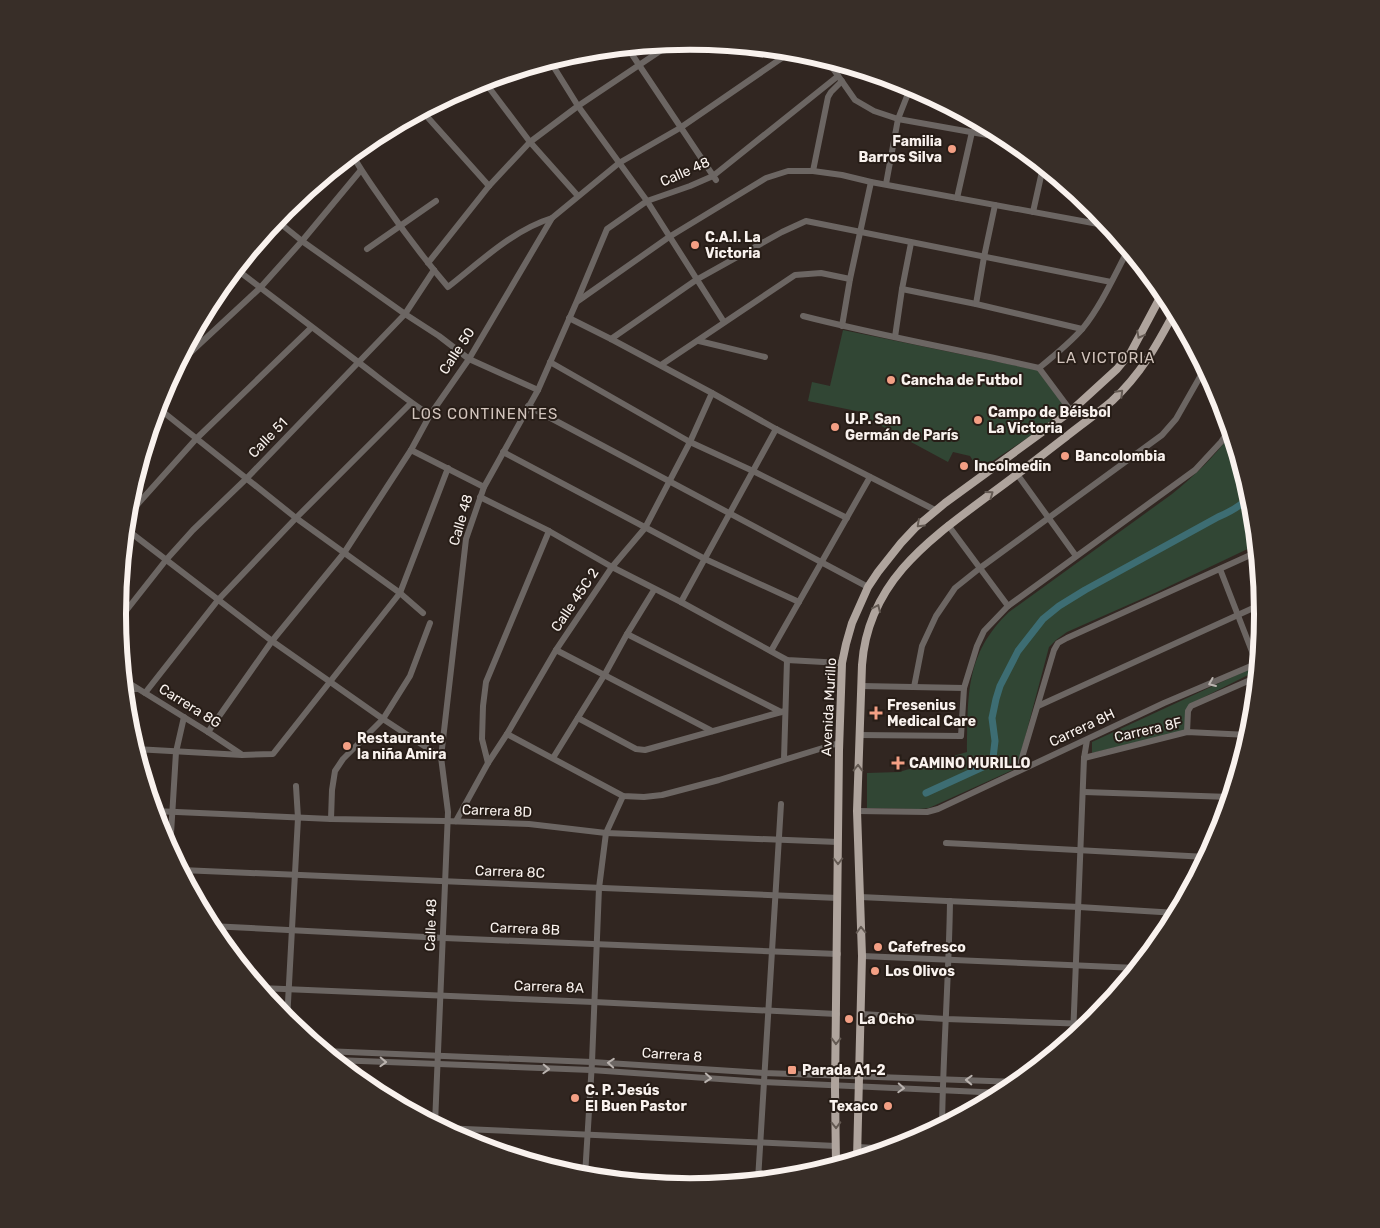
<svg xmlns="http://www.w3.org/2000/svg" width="1380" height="1228" font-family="Rubik,sans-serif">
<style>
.green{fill:#314634}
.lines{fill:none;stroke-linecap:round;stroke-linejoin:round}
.canal{stroke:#3d6d73;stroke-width:7}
.minor{stroke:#6c6663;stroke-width:6}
.major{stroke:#afa49d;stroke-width:8}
.oneway{stroke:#645a53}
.oneway2{stroke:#bab3af}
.poi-dot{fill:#f39f84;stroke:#271d17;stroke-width:2}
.labels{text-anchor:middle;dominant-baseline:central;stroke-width:4;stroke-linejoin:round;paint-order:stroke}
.poi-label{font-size:14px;font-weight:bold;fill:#f9f2ee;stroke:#271d17;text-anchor:start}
.street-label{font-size:14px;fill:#f9f2ee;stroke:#271d17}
.neighbourhood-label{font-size:15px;letter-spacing:1px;fill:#d2c4bc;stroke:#271d17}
.rim{fill:none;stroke:#f9f2ee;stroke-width:6}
</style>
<rect width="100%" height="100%" fill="#312621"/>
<g class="green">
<polygon points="843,330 1037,370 1068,411 979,470 970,456 953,452 948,462 861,415 861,412 808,401 812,382 830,386"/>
<path d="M1231 433 1252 503 1256 545 1155 593 1067 632 1056 640 1049 647 1017 768 929 808 919 809 867 808V773L899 772 967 752C968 695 965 654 1009 612L1172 494C1194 476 1215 457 1231 433Z"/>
<polygon points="1254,667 1256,671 1190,704 1186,730 1092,753 1092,742"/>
</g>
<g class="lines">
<path class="canal" d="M926 793 985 766 993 758 995 741 992 718 996 699 1000 686 1018 651 1043 619 1059 606 1085 590 1218 517C1230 512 1241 506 1250 496"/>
<g class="minor">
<polyline points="627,47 716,180"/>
<polyline points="827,60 855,100 874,111 898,119 1010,139"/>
<polyline points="550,61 578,106 647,201 724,322"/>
<polyline points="484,81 530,142 578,196"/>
<polyline points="422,111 489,186"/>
<path d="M352 154C361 171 373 187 384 203 404 232 425 260 448 287 480 262 513 230 552 218"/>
<polyline points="813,171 828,97 831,92 842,81"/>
<polyline points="886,184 898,119 911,86"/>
<polyline points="303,194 398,124"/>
<polyline points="957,198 972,132"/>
<polyline points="1033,212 1043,167"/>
<polyline points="276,220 302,241 405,314 439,336 469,359 538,390"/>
<polyline points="367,249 436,201"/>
<polyline points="428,263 489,186 530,142 578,106 672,43"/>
<path d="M236 269C277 300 317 331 358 362 382 380 405 399 430 415"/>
<polyline points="902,289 976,304 1082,329"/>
<polyline points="578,301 669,237 766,178 788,171 813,171 842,175 871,182 1109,226"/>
<polyline points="976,304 984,257 995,205"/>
<path d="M803 316C881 336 961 350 1039 368L1071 411"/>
<polyline points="569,318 611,339 712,393 776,429 935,510"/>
<polyline points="842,326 850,279 871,182"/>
<polyline points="895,337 902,289 911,243"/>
<polyline points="611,339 696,280 782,232 806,221 1111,282"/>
<polyline points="699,341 765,357"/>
<polyline points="550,362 690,442 753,471 847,518"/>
<polyline points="177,365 260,288 302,241 361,170"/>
<polyline points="661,365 795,275 821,273 850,279"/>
<path d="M1039 368C1055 355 1070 343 1083 328 1102 304 1114 276 1128 250"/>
<polyline points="528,406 868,587"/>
<polyline points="157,407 296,518 400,593 423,613"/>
<polyline points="411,450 484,487"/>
<polyline points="503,452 705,559 799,602"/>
<polyline points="1017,474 1076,556"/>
<polyline points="480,497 549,531 612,567 681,602 787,660 842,663"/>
<polyline points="127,516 196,439 311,328"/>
<polyline points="948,525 1008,606"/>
<polyline points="126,529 272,641 383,719 441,757"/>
<polyline points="1220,569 1258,667"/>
<polyline points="681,602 776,429"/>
<polyline points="118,621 166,560 193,530 247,478 405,314 434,270"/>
<polyline points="627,634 781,712"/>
<polyline points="556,650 712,731"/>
<polyline points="771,651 870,477"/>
<polyline points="124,680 208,732 241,754"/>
<polyline points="861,686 964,688"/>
<polyline points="914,687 922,646 936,616 955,588 980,568 1162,435 1176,419 1205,368"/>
<polyline points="125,689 137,689"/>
<polyline points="145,693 218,600 296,518 411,403"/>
<polyline points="1038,706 1262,604"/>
<polyline points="578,718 636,749 645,750 785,711"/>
<polyline points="208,732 272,641 344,553 411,450 430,415 469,359 552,218 619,163 680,128 792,51"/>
<polyline points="1187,732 1188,711 1191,706 1257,677"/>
<polyline points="507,734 623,796 644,797 662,795 719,780 839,743"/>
<polyline points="859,735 961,736 964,688 977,646 984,631 1008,606 1195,470 1221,442 1230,429"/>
<polyline points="135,749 242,755 273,754 400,593 448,468"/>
<polyline points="553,758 605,674 627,634 654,590"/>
<polyline points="1084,758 1187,732 1249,735"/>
<polyline points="784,759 787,660"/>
<polyline points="488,763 482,739 483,706 486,682 549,531"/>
<polyline points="1018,771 1054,650 1058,643 1067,638 1257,552"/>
<polyline points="1084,792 1230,797"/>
<polyline points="154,811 331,819 444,821 529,824 606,833 838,842"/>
<polyline points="857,811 927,812 938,809 1164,703 1258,663"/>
<polyline points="331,819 332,790 335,771 343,759 383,719 410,676 430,623"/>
<polyline points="456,821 488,763 507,734 556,650 612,567 645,528 690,442 712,393"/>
<polyline points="946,843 1207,857"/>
<polyline points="170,850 176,752 184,717"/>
<polyline points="181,870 838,898"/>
<polyline points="860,897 1079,907 1177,913"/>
<polyline points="210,926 444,938 838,954"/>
<polyline points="862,956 1137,968"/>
<polyline points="260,988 594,1002 837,1014"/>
<polyline points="861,1014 946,1019 1089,1024"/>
<polyline points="287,1021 298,818 296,786"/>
<polyline points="1073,1037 1084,758 1087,740"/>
<polyline points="324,1051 592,1062 764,1073 1018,1082"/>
<polyline points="335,1060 591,1070 763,1082 1003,1093"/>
<polyline points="435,1124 448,812 441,757 466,539 484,487 538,390 577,301 607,229 647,201 690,186 713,176 838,76"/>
<path d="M942 1126C943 1051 949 976 950 901"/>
<polyline points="442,1128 836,1146"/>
<polyline points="858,1147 892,1149"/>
<polyline points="585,1176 592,1062 599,888 606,833 623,796"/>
<polyline points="758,1180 781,804"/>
</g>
<g class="major">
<path d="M857 1159 862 956 857 811 862 665C868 581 930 539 992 493 1017 475 1042 455 1067 436 1082 424 1098 413 1112 401 1141 374 1157 345 1175 311"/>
<polyline points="836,1165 835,1089 839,750 842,663 846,644 852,623 868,587 878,572 901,543 915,528 945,503 1071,411 1117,369 1131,352 1163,292"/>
</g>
</g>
<defs><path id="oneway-chevron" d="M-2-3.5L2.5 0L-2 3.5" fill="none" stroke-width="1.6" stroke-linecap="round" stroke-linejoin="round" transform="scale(1.25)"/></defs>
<g class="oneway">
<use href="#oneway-chevron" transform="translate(1140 335) rotate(118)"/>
<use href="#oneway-chevron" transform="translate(1120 393) rotate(-45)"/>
<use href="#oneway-chevron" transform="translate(990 494) rotate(-36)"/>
<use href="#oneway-chevron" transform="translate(920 524) rotate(137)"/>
<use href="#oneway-chevron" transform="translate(877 608) rotate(-65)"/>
<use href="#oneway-chevron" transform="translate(858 768) rotate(-89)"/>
<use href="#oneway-chevron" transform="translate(838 861) rotate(90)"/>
<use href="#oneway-chevron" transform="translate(861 930) rotate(-91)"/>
<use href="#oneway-chevron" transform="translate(836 1041) rotate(91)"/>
<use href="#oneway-chevron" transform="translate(836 1125) rotate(89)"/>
</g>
<g class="oneway2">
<use href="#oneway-chevron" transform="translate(1212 683) rotate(157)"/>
<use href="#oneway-chevron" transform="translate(383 1062) rotate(2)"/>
<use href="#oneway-chevron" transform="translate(611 1063) rotate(-176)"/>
<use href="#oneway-chevron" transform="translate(546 1069) rotate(2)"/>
<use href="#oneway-chevron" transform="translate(708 1078) rotate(4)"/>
<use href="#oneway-chevron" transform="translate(969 1080) rotate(-178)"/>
<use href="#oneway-chevron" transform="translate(901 1088) rotate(3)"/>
</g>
<g class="poi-dot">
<circle cx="952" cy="149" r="5"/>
<circle cx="695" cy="245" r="5"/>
<circle cx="891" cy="380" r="5"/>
<circle cx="978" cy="420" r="5"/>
<circle cx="835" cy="427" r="5"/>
<circle cx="1065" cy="456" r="5"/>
<circle cx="964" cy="466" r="5"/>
<path d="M873.5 705.5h5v5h5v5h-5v5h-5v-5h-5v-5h5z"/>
<circle cx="347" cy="746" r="5"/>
<path d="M895.5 755.5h5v5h5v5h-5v5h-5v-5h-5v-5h5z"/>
<circle cx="878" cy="947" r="5"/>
<circle cx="875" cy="971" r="5"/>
<circle cx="849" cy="1019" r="5"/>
<rect x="787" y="1065" width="10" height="10" rx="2.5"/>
<circle cx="575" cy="1098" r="5"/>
<circle cx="888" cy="1106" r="5"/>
</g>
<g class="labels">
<g class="poi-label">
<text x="942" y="141" text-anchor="end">Familia<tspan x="942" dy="16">Barros Silva</tspan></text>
<text x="705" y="237">C.A.I. La<tspan x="705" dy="16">Victoria</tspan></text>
<text x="901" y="380">Cancha de Futbol</text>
<text x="988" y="412">Campo de Béisbol<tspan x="988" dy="16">La Victoria</tspan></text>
<text x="845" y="419">U.P. San<tspan x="845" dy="16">Germán de París</tspan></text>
<text x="1075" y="456">Bancolombia</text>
<text x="974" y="466">Incolmedin</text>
<text x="887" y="705">Fresenius<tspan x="887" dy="16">Medical Care</tspan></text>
<text x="357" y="738">Restaurante<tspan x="357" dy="16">la niña Amira</tspan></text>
<text x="909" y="763">CAMINO MURILLO</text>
<text x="888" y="947">Cafefresco</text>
<text x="885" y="971">Los Olivos</text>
<text x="859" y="1019">La Ocho</text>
<text x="802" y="1070">Parada A1-2</text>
<text x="585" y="1090">C. P. Jesús<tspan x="585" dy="16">El Buen Pastor</tspan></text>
<text x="878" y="1106" text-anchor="end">Texaco</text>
</g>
<g class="street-label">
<text transform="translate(685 172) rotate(-24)">Calle 48</text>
<text transform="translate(457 351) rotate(-57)">Calle 50</text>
<text transform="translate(268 438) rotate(-46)">Calle 51</text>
<text transform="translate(461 520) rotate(-74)">Calle 48</text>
<text transform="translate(575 600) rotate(-56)">Calle 45C 2</text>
<text transform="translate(190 706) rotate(32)">Carrera 8G</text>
<text transform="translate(829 707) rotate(-87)">Avenida Murillo</text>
<text transform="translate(1082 728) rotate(-25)">Carrera 8H</text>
<text transform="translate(1148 730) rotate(-13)">Carrera 8F</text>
<text transform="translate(497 811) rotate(2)">Carrera 8D</text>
<text transform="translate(510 872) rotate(2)">Carrera 8C</text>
<text transform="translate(431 925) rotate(-88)">Calle 48</text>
<text transform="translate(525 929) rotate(2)">Carrera 8B</text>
<text transform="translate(549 987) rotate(2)">Carrera 8A</text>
<text transform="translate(672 1055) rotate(4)">Carrera 8</text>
</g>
<g class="neighbourhood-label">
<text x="1106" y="358">LA VICTORIA</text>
<text x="485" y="414">LOS CONTINENTES</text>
</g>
</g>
<path d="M0 0H1380V1228H0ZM126 614a564 564 0 1 1 1128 0a564 564 0 1 1-1128 0Z" fill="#382e28" fill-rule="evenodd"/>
<path class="rim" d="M126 614a564 564 0 1 1 1128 0a564 564 0 1 1-1128 0Z"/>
</svg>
